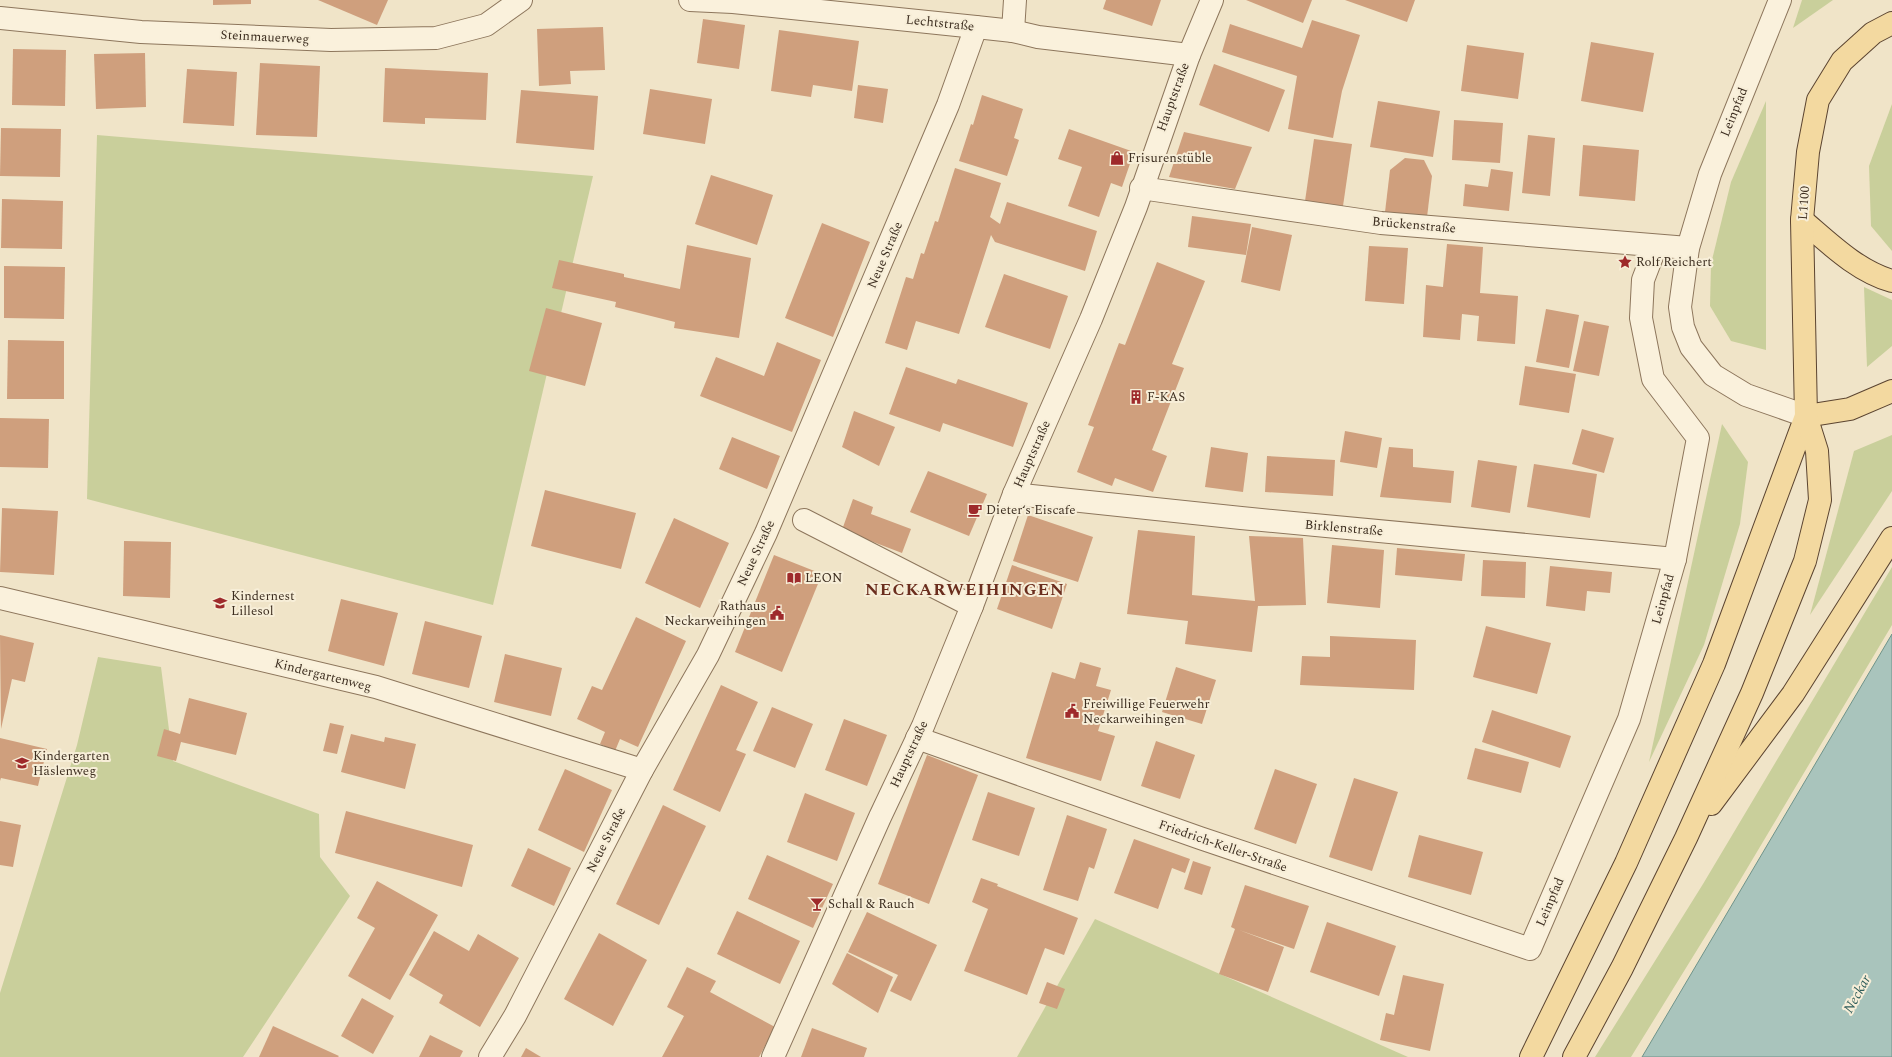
<svg xmlns="http://www.w3.org/2000/svg" width="1892" height="1057" font-family="Spectral,serif">
<style>
.green{fill:#c9cf9b}
.water{fill:#a9c4bc;stroke:#6f938a}
.building{fill:#cf9f7d}
.lines{fill:none;stroke-linecap:round;stroke-linejoin:round}
.minor-casing{stroke:#8d765c;stroke-width:24}
.major-casing{stroke:#5b4430;stroke-width:24}
.minor{stroke:#faf1dc;stroke-width:22}
.major{stroke:#f3d9a0;stroke-width:22}
.labels{text-anchor:middle;dominant-baseline:central;stroke-width:4;stroke-linejoin:round;paint-order:stroke}
.street-label{font-size:13px;fill:#3d2e20;stroke:#f7eed8}
.poi-label{font-size:13px;fill:#3d2e20;stroke:#f7eed8;text-anchor:start}
.water-label{font-size:14px;font-style:italic;fill:#2f5d5a;stroke:#f7eed8}
.district-label{font-size:17px;font-weight:bold;letter-spacing:1px;fill:#6b2e1e;stroke:#f7eed8}
</style>
<rect width="100%" height="100%" fill="#f0e4c8"/>
<g class="green">
<polygon points="1802,0 1833,0 1793,28"/>
<polygon points="1766,101 1766,350 1731,341 1710,306 1711,264 1731,182"/>
<polygon points="1892,104 1892,251 1871,226 1869,166"/>
<polygon points="97,135 593,176 493,605 87,499"/>
<polygon points="1864,287 1892,300 1892,346 1867,367"/>
<polygon points="1722,424 1748,462 1740,524 1704,645 1649,762"/>
<polygon points="1892,435 1892,491 1810,615 1854,451"/>
<polygon points="1892,567 1892,625 1739,882 1631,1057 1595,1057 1703,884"/>
<polygon points="98,657 161,667 173,761 319,814 320,857 350,896 243,1057 0,1057 0,993 77,745"/>
<polygon points="1095,919 1408,1057 1017,1057"/>
</g>
<polygon class="water" points="1892,634 1892,1057 1642,1057"/>
<g class="building">
<polygon points="213,0 251,0 251,4 213,5"/>
<polygon points="318,0 388,0 377,25"/>
<polygon points="1106,0 1161,0 1152,26 1103,9"/>
<polygon points="1246,0 1312,0 1303,23"/>
<polygon points="1345,0 1415,0 1407,22"/>
<polygon points="703,19 745,25 739,69 697,63"/>
<polygon points="1312,20 1360,35 1342,91 1333,138 1288,129 1297,76 1222,52 1230,24 1302,48"/>
<polygon points="603,27 605,70 570,71 571,84 539,86 537,29"/>
<polygon points="779,30 859,41 852,91 813,85 811,97 771,91"/>
<polygon points="1591,42 1654,53 1643,112 1581,101"/>
<polygon points="1467,45 1524,53 1518,99 1461,91"/>
<polygon points="13,49 66,50 65,106 12,105"/>
<polygon points="145,53 146,107 96,109 94,54"/>
<polygon points="260,63 320,66 317,137 256,135"/>
<polygon points="1214,64 1285,90 1269,132 1199,105"/>
<polygon points="385,68 488,73 486,120 425,118 425,124 383,122"/>
<polygon points="187,69 237,72 234,126 183,123"/>
<polygon points="858,85 888,89 883,123 854,118"/>
<polygon points="650,89 712,99 705,144 643,134"/>
<polygon points="521,90 598,96 594,150 516,143"/>
<polygon points="982,95 1023,109 1014,138 1019,140 1007,176 959,161 971,124 973,125"/>
<polygon points="1378,101 1440,111 1433,157 1370,147"/>
<polygon points="1454,120 1503,123 1500,163 1452,160"/>
<polygon points="1,128 61,129 60,177 0,176"/>
<polygon points="1069,129 1134,152 1122,187 1111,183 1099,217 1068,206 1082,167 1058,159"/>
<polygon points="1184,132 1252,147 1235,189 1169,177"/>
<polygon points="1528,135 1555,138 1550,196 1522,193"/>
<polygon points="1314,139 1352,144 1343,206 1305,201"/>
<polygon points="1583,145 1639,150 1635,201 1579,196"/>
<polygon points="1405,158 1424,160 1432,176 1427,217 1385,212 1390,170"/>
<polygon points="955,168 1001,183 990,217 1000,224 1007,202 1097,231 1085,271 995,242 991,235 959,334 916,321 907,350 885,343 906,277 913,279 921,253 924,254 935,221 938,222"/>
<polygon points="1491,169 1513,172 1509,211 1463,206 1465,184 1488,187"/>
<polygon points="711,175 773,195 757,245 695,224"/>
<polygon points="2,199 63,201 62,249 1,248"/>
<polygon points="1192,216 1251,224 1246,255 1188,247"/>
<polygon points="822,223 870,242 833,337 785,318"/>
<polygon points="1252,227 1292,235 1280,291 1241,282"/>
<polygon points="1447,244 1483,247 1480,293 1518,296 1515,344 1477,341 1479,316 1462,314 1460,340 1423,337 1426,285 1443,287"/>
<polygon points="687,245 751,258 739,338 674,328 675,322 615,307 616,302 552,288 559,260 624,274 624,277 680,289"/>
<polygon points="1369,246 1408,248 1404,304 1365,301"/>
<polygon points="1157,262 1205,281 1172,364 1184,368 1152,450 1167,456 1153,492 1115,478 1112,486 1077,472 1094,427 1088,425 1119,343 1125,345"/>
<polygon points="4,266 65,267 64,319 4,318"/>
<polygon points="1004,274 1068,296 1050,349 985,327"/>
<polygon points="546,308 602,323 585,386 529,371"/>
<polygon points="1546,309 1579,315 1569,368 1536,362"/>
<polygon points="1584,321 1609,326 1599,376 1573,371"/>
<polygon points="8,340 64,341 64,399 7,399"/>
<polygon points="777,342 821,360 792,432 700,396 716,357 764,376"/>
<polygon points="1525,366 1576,374 1569,413 1519,405"/>
<polygon points="906,367 956,384 958,379 1028,403 1013,447 943,423 940,432 889,414"/>
<polygon points="854,411 895,427 879,466 842,447"/>
<polygon points="0,418 49,419 48,468 0,467"/>
<polygon points="1582,429 1614,438 1604,473 1572,464"/>
<polygon points="1345,431 1382,438 1377,468 1340,462"/>
<polygon points="732,437 780,456 767,489 719,469"/>
<polygon points="1211,447 1248,453 1243,492 1205,487"/>
<polygon points="1389,447 1413,449 1413,467 1454,471 1451,503 1380,497"/>
<polygon points="1267,456 1335,460 1333,496 1265,492"/>
<polygon points="1478,460 1517,466 1510,513 1471,507"/>
<polygon points="1534,464 1597,474 1590,518 1527,507"/>
<polygon points="928,471 987,494 969,536 910,512"/>
<polygon points="545,490 636,513 621,569 531,546"/>
<polygon points="853,499 873,507 871,514 911,529 902,553 842,530"/>
<polygon points="2,508 58,511 54,575 0,572"/>
<polygon points="1028,515 1093,537 1078,582 1013,561"/>
<polygon points="674,518 729,543 700,608 645,583"/>
<polygon points="1138,530 1195,536 1192,595 1255,601 1249,536 1303,538 1306,605 1258,606 1252,652 1185,644 1188,621 1127,614"/>
<polygon points="124,541 171,542 170,598 123,596"/>
<polygon points="1332,545 1384,550 1380,608 1327,603"/>
<polygon points="1397,548 1465,554 1462,581 1395,575"/>
<polygon points="774,555 822,574 782,672 735,652"/>
<polygon points="1483,560 1526,562 1525,598 1481,596"/>
<polygon points="1012,565 1067,584 1052,629 997,609"/>
<polygon points="1550,566 1612,572 1610,593 1587,591 1585,611 1546,606"/>
<polygon points="341,599 398,613 384,666 328,651"/>
<polygon points="636,617 686,641 638,747 620,739 615,751 600,744 605,732 577,719 592,686 602,690"/>
<polygon points="425,621 482,636 469,688 412,674"/>
<polygon points="1486,626 1551,643 1537,694 1473,677"/>
<polygon points="0,635 34,643 25,682 12,679 1,729"/>
<polygon points="1330,636 1416,640 1414,690 1300,685 1302,656 1330,657"/>
<polygon points="505,654 562,668 551,716 494,702"/>
<polygon points="1080,662 1101,668 1096,686 1111,690 1098,731 1115,736 1101,781 1026,758 1052,672 1075,679"/>
<polygon points="1176,667 1216,680 1202,724 1162,712"/>
<polygon points="721,685 758,702 736,750 746,754 720,812 673,790"/>
<polygon points="189,698 247,713 236,755 181,742 176,761 157,756 164,729 180,734"/>
<polygon points="772,707 813,724 795,768 753,751"/>
<polygon points="1492,710 1571,736 1560,768 1482,742"/>
<polygon points="844,719 887,735 867,786 825,770"/>
<polygon points="330,723 344,726 337,754 323,751"/>
<polygon points="351,734 384,742 385,737 416,744 405,789 341,772"/>
<polygon points="0,738 47,749 38,786 1,778 0,781"/>
<polygon points="1156,741 1195,755 1180,799 1141,786"/>
<polygon points="1475,748 1529,762 1521,793 1467,779"/>
<polygon points="927,755 978,775 929,904 878,884"/>
<polygon points="565,769 612,790 584,852 538,830"/>
<polygon points="1275,769 1317,784 1296,844 1254,829"/>
<polygon points="1354,778 1398,792 1372,871 1329,857"/>
<polygon points="988,792 1035,808 1019,856 972,840"/>
<polygon points="805,793 855,813 837,861 787,842"/>
<polygon points="663,805 706,826 659,925 616,904"/>
<polygon points="346,811 473,845 462,887 335,853"/>
<polygon points="1067,815 1107,829 1094,869 1089,867 1078,901 1043,890"/>
<polygon points="0,821 21,825 13,867 0,865"/>
<polygon points="1419,835 1483,852 1471,895 1408,877"/>
<polygon points="1134,839 1190,859 1185,873 1172,868 1158,909 1114,893"/>
<polygon points="528,848 571,868 554,906 511,886"/>
<polygon points="767,855 833,884 813,928 748,899"/>
<polygon points="1193,861 1211,867 1202,895 1184,889"/>
<polygon points="981,878 998,884 997,886 1078,918 1064,955 1045,948 1027,995 964,971 988,909 972,902"/>
<polygon points="377,881 438,915 390,1000 348,976 375,928 357,918"/>
<polygon points="1245,885 1309,906 1294,949 1239,930 1284,947 1268,992 1219,974 1235,929 1231,927"/>
<polygon points="737,911 800,941 780,984 717,954"/>
<polygon points="867,912 937,945 911,1001 890,991 898,975 848,952"/>
<polygon points="1327,922 1396,946 1379,996 1310,972"/>
<polygon points="434,931 469,951 478,934 519,958 480,1027 439,1003 443,995 409,975"/>
<polygon points="599,933 647,960 613,1026 564,999"/>
<polygon points="847,953 893,977 878,1013 832,984"/>
<polygon points="687,967 716,981 710,992 775,1027 759,1057 662,1057 684,1016 667,1007"/>
<polygon points="1403,975 1444,984 1430,1051 1380,1040 1386,1013 1394,1015"/>
<polygon points="1047,982 1065,989 1057,1009 1039,1003"/>
<polygon points="362,998 394,1016 373,1054 341,1036"/>
<polygon points="273,1026 339,1056 338,1057 259,1057"/>
<polygon points="812,1028 867,1048 864,1057 801,1057"/>
<polygon points="430,1035 463,1051 460,1057 419,1057"/>
<polygon points="526,1048 541,1057 521,1057"/>
</g>
<g class="lines">
<defs>
<g id="minor">
<polyline points="690,0 733,2 976,27 1013,31 1038,37 1189,55"/>
<polyline points="1780,0 1710,174 1688,248 1680,307 1683,327 1691,347 1713,375 1746,395 1806,416"/>
<polyline points="0,18 141,32 331,40 436,38 486,25 521,0"/>
<polyline points="1013,31 1015,0"/>
<polyline points="1141,188 1381,223 1688,248"/>
<polyline points="1014,494 1241,518 1675,559"/>
<polyline points="804,520 972,606"/>
<polyline points="0,598 376,687 642,770"/>
<polyline points="917,738 1200,838 1530,949 1629,719 1675,559 1698,438 1653,379 1641,318 1643,280 1656,246"/>
<polyline points="490,1057 515,1016 642,770 708,655 766,533 948,105 976,27"/>
<polyline points="773,1057 880,817 923,726 972,606 1014,494 1091,319 1136,207 1189,55 1212,0"/>
</g>
<g id="major">
<path d="M1802 220C1829 243 1857 271 1892 281"/>
<polyline points="1806,416 1850,409 1892,391"/>
<polyline points="1711,804 1793,694 1892,538"/>
<polyline points="1531,1057 1626,863 1714,664 1806,416"/>
<polyline points="1574,1057 1622,968 1686,838 1752,693 1805,561 1820,500 1817,451 1806,416 1802,220 1808,152 1818,100 1842,61 1873,33 1892,23"/>
</g>
</defs>
<use href="#minor" class="minor-casing"/>
<use href="#major" class="major-casing"/>
<use href="#minor" class="minor"/>
<use href="#major" class="major"/>
</g>
<defs>
<symbol id="shop-bare" viewBox="-9 -9 18 18"><path d="M-5-2.5h2.3a2.7 3.5 0 0 1 5.4 0H5L5.5 6h-11ZM-1.5-2.5h3a1.5 2.3 0 0 0-3 0Z" fill="#9e2a2b" stroke="#f7eed8" stroke-width="2.5" paint-order="stroke"/></symbol>
<symbol id="sight-bare" viewBox="-9 -9 18 18"><path d="M0-6L1.8-2.2L6-1.7L2.9 1.2L3.7 5.4L0 3.3L-3.7 5.4L-2.9 1.2L-6-1.7L-1.8-2.2Z" fill="#9e2a2b" stroke="#f7eed8" stroke-width="2.5" paint-order="stroke"/></symbol>
<symbol id="building-bare" viewBox="-9 -9 18 18"><path d="M-4-6H4V6H1V3H-1V6H-4ZM-2.5-4.3h1.7v1.8h-1.7ZM.8-4.3h1.7v1.8H.8ZM-2.5-1h1.7V.8h-1.7ZM.8-1h1.7V.8H.8Z" fill="#9e2a2b" stroke="#f7eed8" stroke-width="2.5" paint-order="stroke"/></symbol>
<symbol id="cafe-bare" viewBox="-9 -9 18 18"><path d="M-5.5-4.5H6V0H3Q3 3.5 0 3.5H-2.5Q-5.5 3.5-5.5 0ZM3-3.2v2h1.7v-2ZM-6 4.5H4V6H-6Z" fill="#9e2a2b" stroke="#f7eed8" stroke-width="2.5" paint-order="stroke"/></symbol>
<symbol id="library-bare" viewBox="-9 -9 18 18"><path d="M-6-4Q-3-5.5-.7-3.5V5Q-3 3-6 4ZM6-4Q3-5.5 .7-3.5V5Q3 3 6 4Z" fill="#9e2a2b" stroke="#f7eed8" stroke-width="2.5" paint-order="stroke"/></symbol>
<symbol id="school-bare" viewBox="-9 -9 18 18"><path d="M0-5L7-2L0 1L-7-2ZM-4 1L0 2.5L4 1V4Q0 6-4 4Z" fill="#9e2a2b" stroke="#f7eed8" stroke-width="2.5" paint-order="stroke"/></symbol>
<symbol id="civic-bare" viewBox="-9 -9 18 18"><path d="M-.6-6.5H3V-4.5H.6V-3L4-1V1h2V6H-6V1h2V-1L-.6-3ZM-1.2 2.5V6h2.4V2.5Z" fill="#9e2a2b" stroke="#f7eed8" stroke-width="2.5" paint-order="stroke"/></symbol>
<symbol id="bar-bare" viewBox="-9 -9 18 18"><path d="M-6-5H6L.8 .8V4.5H3.5V6h-7V4.5H-.8V.8Z" fill="#9e2a2b" stroke="#f7eed8" stroke-width="2.5" paint-order="stroke"/></symbol>
</defs>
<g fill-rule="evenodd">
<use href="#shop-bare" x="1107" y="148" width="20" height="20"/>
<use href="#sight-bare" x="1615" y="252" width="20" height="20"/>
<use href="#building-bare" x="1126" y="387" width="20" height="20"/>
<use href="#cafe-bare" x="965" y="500" width="20" height="20"/>
<use href="#library-bare" x="784" y="568" width="20" height="20"/>
<use href="#school-bare" x="210" y="593" width="20" height="20"/>
<use href="#civic-bare" x="767" y="603" width="20" height="20"/>
<use href="#civic-bare" x="1062" y="701" width="20" height="20"/>
<use href="#school-bare" x="12" y="753" width="20" height="20"/>
<use href="#bar-bare" x="807" y="894" width="20" height="20"/>
</g>
<g class="labels">
<g class="street-label">
<text transform="translate(940 23) rotate(6)">Lechtstraße</text>
<text transform="translate(265 37) rotate(3)">Steinmauerweg</text>
<text transform="translate(1173 97) rotate(-70)">Hauptstraße</text>
<text transform="translate(1734 112) rotate(-68)">Leinpfad</text>
<text transform="translate(1804 203) rotate(-86)">L1100</text>
<text transform="translate(1414 225) rotate(5)">Brückenstraße</text>
<text transform="translate(885 255) rotate(-67)">Neue Straße</text>
<text transform="translate(1032 454) rotate(-66)">Hauptstraße</text>
<text transform="translate(1344 528) rotate(5)">Birklenstraße</text>
<text transform="translate(756 553) rotate(-65)">Neue Straße</text>
<text transform="translate(1663 599) rotate(-74)">Leinpfad</text>
<text transform="translate(323 675) rotate(14)">Kindergartenweg</text>
<text transform="translate(909 754) rotate(-65)">Hauptstraße</text>
<text transform="translate(606 840) rotate(-63)">Neue Straße</text>
<text transform="translate(1223 846) rotate(19)">Friedrich-Keller-Straße</text>
<text transform="translate(1550 902) rotate(-67)">Leinpfad</text>
</g>
<g class="poi-label">
<text x="1128" y="158">Frisurenstüble</text>
<text x="1636" y="262">Rolf Reichert</text>
<text x="1147" y="397">F-KAS</text>
<text x="986" y="510">Dieter‘s Eiscafe</text>
<text x="805" y="578">LEON</text>
<text x="231" y="596">Kindernest<tspan x="231" dy="15">Lillesol</tspan></text>
<text x="766" y="606" text-anchor="end">Rathaus<tspan x="766" dy="15">Neckarweihingen</tspan></text>
<text x="1083" y="704">Freiwillige Feuerwehr<tspan x="1083" dy="15">Neckarweihingen</tspan></text>
<text x="33" y="756">Kindergarten<tspan x="33" dy="15">Häslenweg</tspan></text>
<text x="828" y="904">Schall &amp; Rauch</text>
</g>
<g class="water-label">
<text transform="translate(1857 994) rotate(-61)">Neckar</text>
</g>
<g class="district-label">
<text x="965" y="590">NECKARWEIHINGEN</text>
</g>
</g>
</svg>
